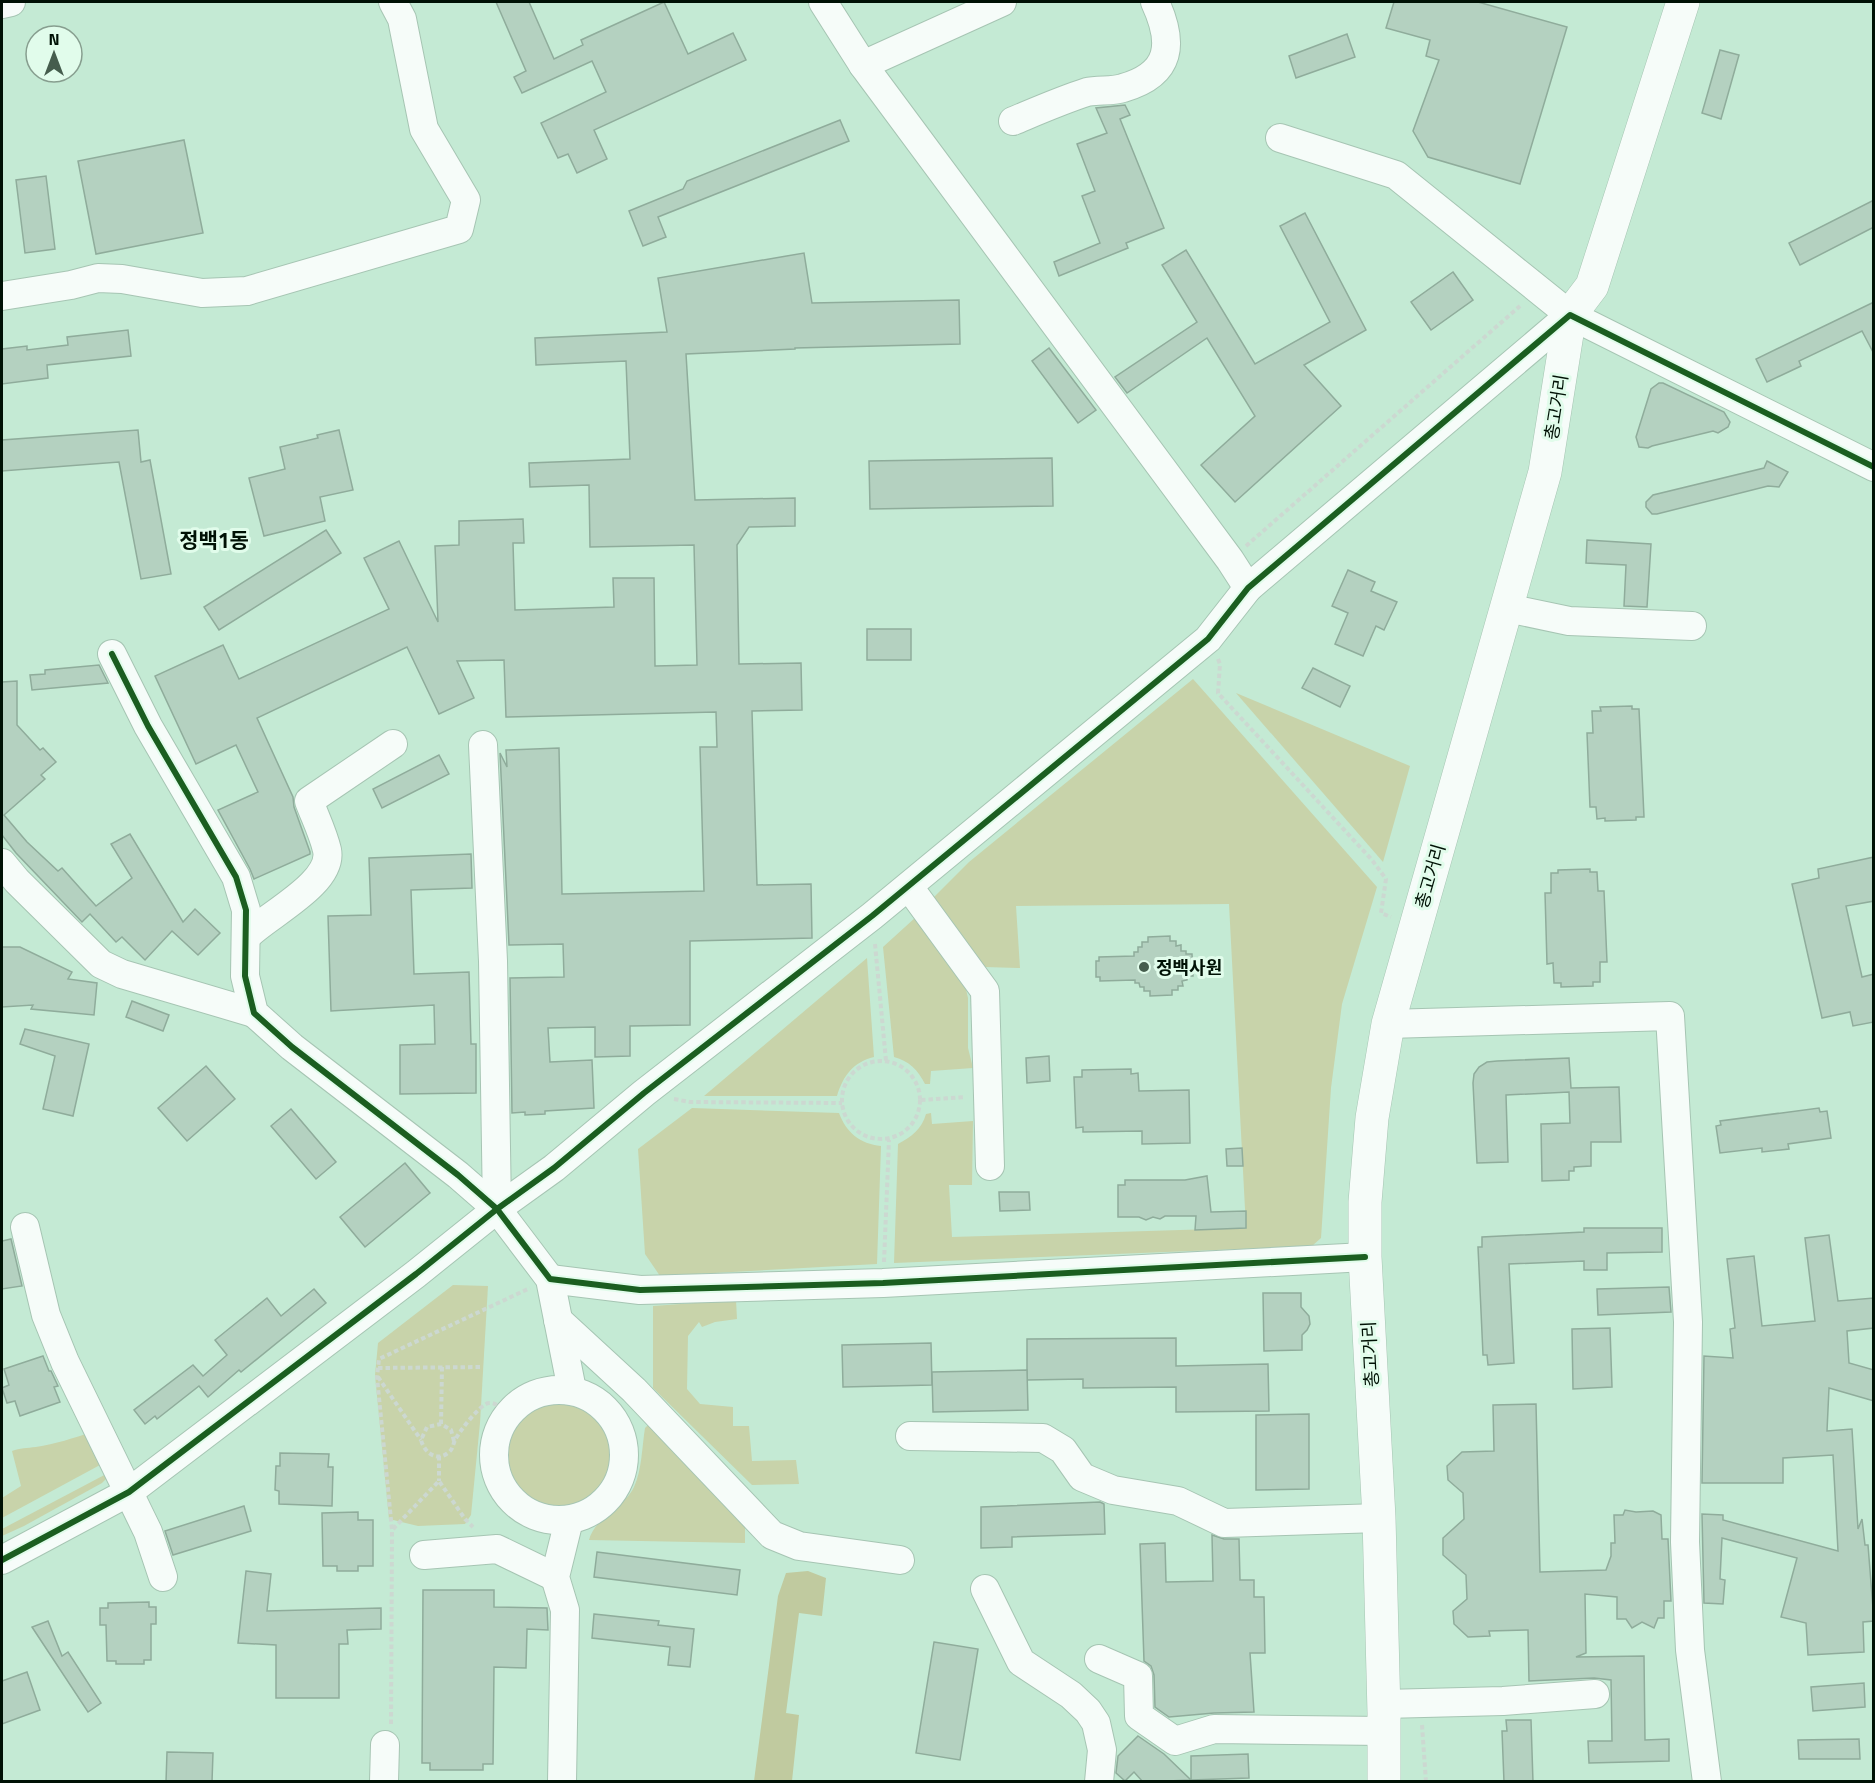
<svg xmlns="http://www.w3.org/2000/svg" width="1875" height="1783" font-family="'Titillium Web','Noto Sans KR',sans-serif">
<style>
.green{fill:#c8d3aa}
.forest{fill:#c0ca9f}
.building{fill:#b4d1c0;stroke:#8fac9b;stroke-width:1.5}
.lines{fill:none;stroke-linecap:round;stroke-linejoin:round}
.minor-casing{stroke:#a6c5b3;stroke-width:30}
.major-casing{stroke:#a6c5b3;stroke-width:34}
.path{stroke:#ccd8d1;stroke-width:4;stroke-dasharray:4.5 3;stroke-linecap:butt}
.minor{stroke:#f6fcf9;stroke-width:28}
.major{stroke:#f6fcf9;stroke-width:33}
.cycleway-casing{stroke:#e1fceb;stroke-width:10}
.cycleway{stroke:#1b5e20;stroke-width:6}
.poi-dot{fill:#455d4d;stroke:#e1fceb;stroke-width:2}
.labels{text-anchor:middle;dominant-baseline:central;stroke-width:6;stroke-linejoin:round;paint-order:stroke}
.street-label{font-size:18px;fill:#001105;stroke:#e1fceb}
.poi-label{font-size:18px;font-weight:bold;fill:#001105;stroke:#e1fceb;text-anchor:start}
.quarter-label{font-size:21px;font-weight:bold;fill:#001105;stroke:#e1fceb}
</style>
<rect width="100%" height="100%" fill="#c4ead4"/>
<g class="green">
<path d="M1193 679 1377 887 1342 1004 1331 1088 1321 1238 1312 1246 894 1263 898 1144C911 1137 922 1129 926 1114L931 1113 932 1124 973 1121 972 1185H949L952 1237 1246 1228 1229 904 1016 906 1020 968 984 967 932 899 969 862Z"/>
<polygon points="1236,693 1410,766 1383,862"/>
<path d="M916 917 965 985 968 998V1048L973 1068 931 1071 930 1084H925C918 1070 909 1061 894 1057L883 947Z"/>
<path d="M867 958 874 1057C853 1062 843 1076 837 1096H704Z"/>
<path d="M692 1108 839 1113C846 1132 860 1144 881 1146L877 1264 660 1276 645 1254 638 1149Z"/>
<polygon points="453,1285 488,1286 480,1423 471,1515 465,1524 418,1526 389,1519 375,1375 378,1343"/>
<polygon points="736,1300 737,1319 715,1322 702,1327 699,1322 688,1336 687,1389 700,1404 733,1407 733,1426 749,1426 752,1461 796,1460 799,1484 752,1485 653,1388 653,1306"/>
<circle cx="559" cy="1454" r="54"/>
<path d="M648 1425 745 1523V1543L589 1540C595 1517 624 1508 634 1487 642 1470 642 1446 645 1428Z"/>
<path d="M92 1432 100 1465 2 1518V1498L21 1486 12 1451C20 1448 27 1448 36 1447 55 1444 74 1438 92 1432Z"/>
<polygon points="110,1472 107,1478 102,1483 24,1526 2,1536 2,1529"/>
</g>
<polygon class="forest" points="808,1571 826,1578 822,1616 799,1613 786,1713 799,1715 792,1781 754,1781 778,1596 786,1573"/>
<g class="building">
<polygon points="496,2 529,2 554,59 583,45 581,40 664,2 688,54 733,33 746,60 594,130 607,159 577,173 568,154 558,158 541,123 606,92 592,61 522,93 514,77 526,71"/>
<polygon points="1394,2 1478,2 1567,27 1520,184 1428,157 1413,131 1439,60 1426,56 1430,40 1386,28"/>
<polygon points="1347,34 1355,57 1296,78 1289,56"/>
<polygon points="1720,50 1739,55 1721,119 1702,113"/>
<polygon points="1125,105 1130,115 1120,119 1164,228 1126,243 1128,248 1059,276 1054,262 1100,243 1082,196 1095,191 1077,144 1107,133 1096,108"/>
<polygon points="840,120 849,141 658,217 666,237 643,246 629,211 683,189 687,181"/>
<polygon points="184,140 203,233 96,254 78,161"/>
<polygon points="46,176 55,249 25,253 16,180"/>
<polygon points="1874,200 1874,227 1800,265 1789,243"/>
<polygon points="1305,213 1366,330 1304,365 1341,406 1235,502 1201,465 1255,416 1207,338 1127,393 1115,377 1197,322 1162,265 1186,250 1255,364 1330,322 1280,226"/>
<polygon points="804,253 812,303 959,300 960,344 795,348 795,349 686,354 695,500 795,498 795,526 749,527 737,545 739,664 801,663 802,710 752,711 757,885 811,884 812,938 690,941 690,1025 630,1026 630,1056 595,1057 595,1027 548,1028 550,1062 592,1060 594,1108 545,1111 545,1114 525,1115 525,1112 512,1113 510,978 564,977 563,944 509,945 500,753 507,767 506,750 559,748 562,894 704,891 700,747 717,747 716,712 506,717 504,660 457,661 474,698 439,714 407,647 257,718 293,797 294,807 310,852 310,854 254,879 250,869 218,810 258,792 236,745 196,764 155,676 223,645 239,679 389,609 364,558 399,541 438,622 435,546 459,545 459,521 523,519 524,543 513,543 515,610 614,607 613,578 654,578 655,666 697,665 694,545 590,547 589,485 530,487 529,463 630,459 626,361 536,365 535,338 667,332 658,278"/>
<polygon points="1453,272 1473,300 1431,330 1411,302"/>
<polygon points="1874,302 1874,354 1862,331 1799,361 1801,366 1767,382 1756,359"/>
<polygon points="128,330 131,356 47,365 48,378 2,384 2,349 27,346 27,350 68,345 67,337"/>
<polygon points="1049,348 1096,410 1078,423 1032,361"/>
<polygon points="1659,383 1663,383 1724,412 1730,422 1728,427 1718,433 1713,431 1652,446 1648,448 1639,447 1636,437 1651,389"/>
<polygon points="138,430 141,462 150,460 171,574 141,579 119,462 2,471 2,440"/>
<polygon points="339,430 353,490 320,497 325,521 264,536 249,478 285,469 280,447 318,438 317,435"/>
<polygon points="1052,458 1053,506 870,509 869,461"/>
<polygon points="1767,461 1788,472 1779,487 1768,486 1657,514 1652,514 1646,507 1646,502 1653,495 1764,468"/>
<polygon points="326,530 341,553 219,630 204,607"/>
<polygon points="1587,540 1651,544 1647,607 1624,606 1626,565 1586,563"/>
<polygon points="1348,570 1375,582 1371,591 1397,602 1384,630 1376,626 1363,656 1335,644 1348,613 1332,606"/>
<rect x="867" y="629" width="44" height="31"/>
<polygon points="99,665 108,683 32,690 30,675 45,674 45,670"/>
<polygon points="1313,668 1350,686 1340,707 1302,688"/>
<polygon points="17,681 17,725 40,750 43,748 56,762 41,775 45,779 4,815 27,842 58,871 62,868 96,906 132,878 111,844 130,834 183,922 195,909 220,933 198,955 172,931 145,960 122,937 116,942 90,914 82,922 16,853 2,835 2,682"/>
<polygon points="1632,706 1632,709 1639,709 1644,817 1636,817 1636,820 1605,821 1605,818 1597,819 1596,807 1590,807 1587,733 1593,733 1592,711 1601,711 1600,707"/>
<polygon points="439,755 449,774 382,808 373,789"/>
<polygon points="471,854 472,888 411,890 414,974 469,972 471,1044 476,1044 476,1093 400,1094 400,1045 435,1044 434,1005 331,1011 328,916 371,915 369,858"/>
<polygon points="1874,857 1874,901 1846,906 1862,977 1874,974 1874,1022 1853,1026 1850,1012 1822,1018 1792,884 1819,878 1818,869"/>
<polygon points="1590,869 1590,872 1597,872 1598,891 1604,891 1607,962 1600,962 1600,982 1593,982 1593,986 1561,987 1561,983 1554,983 1553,963 1547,964 1545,893 1551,893 1551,873 1558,873 1558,870"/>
<polygon points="1170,936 1170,941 1176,941 1176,946 1181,945 1181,951 1186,951 1186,954 1192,954 1193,976 1187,976 1187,980 1182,981 1183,986 1178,986 1178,990 1172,990 1172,995 1150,996 1150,991 1144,991 1144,987 1140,987 1139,983 1135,983 1135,980 1100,981 1100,977 1096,977 1096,961 1099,961 1099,957 1134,956 1134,952 1138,952 1138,947 1142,947 1142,942 1148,942 1148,937"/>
<polygon points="2,947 20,947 72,972 68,979 97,983 94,1015 31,1009 33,1005 2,1007"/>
<polygon points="132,1001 169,1015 163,1031 126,1017"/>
<polygon points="25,1029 89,1044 73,1116 43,1109 55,1056 20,1044"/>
<polygon points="1049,1056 1050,1081 1027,1083 1026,1058"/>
<polygon points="1569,1058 1571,1088 1619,1087 1621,1142 1591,1142 1591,1166 1574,1167 1574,1171 1569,1171 1569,1180 1542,1181 1541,1124 1570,1123 1569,1092 1506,1095 1508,1162 1477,1163 1473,1083 1474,1074 1479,1067 1487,1062 1497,1061"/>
<polygon points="206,1066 235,1099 187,1141 158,1108"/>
<polygon points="1131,1069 1131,1074 1138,1073 1139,1091 1189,1090 1190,1143 1142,1144 1142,1131 1083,1132 1083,1127 1076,1128 1074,1077 1082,1077 1082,1070"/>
<polygon points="1819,1108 1820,1112 1827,1111 1831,1138 1788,1144 1789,1149 1762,1152 1762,1148 1720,1153 1716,1126 1721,1125 1720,1121"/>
<polygon points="291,1109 336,1162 316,1179 271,1126"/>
<polygon points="1242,1148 1243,1166 1227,1166 1226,1149"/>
<polygon points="405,1163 430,1193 365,1247 340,1217"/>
<polygon points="1207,1176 1211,1212 1246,1211 1246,1228 1195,1230 1196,1216 1165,1216 1160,1219 1153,1217 1146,1220 1139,1217 1118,1217 1118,1185 1125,1185 1125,1180 1185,1180"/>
<polygon points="999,1192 1029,1192 1030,1210 1000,1211"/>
<polygon points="1584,1228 1662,1228 1662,1252 1607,1253 1607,1270 1584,1270 1584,1261 1509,1264 1514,1363 1488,1365 1487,1355 1483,1355 1481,1311 1478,1247 1482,1247 1482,1237 1584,1232"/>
<polygon points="1829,1235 1838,1301 1874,1298 1874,1328 1847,1331 1849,1363 1874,1370 1874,1401 1829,1388 1827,1431 1852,1429 1858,1529 1862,1519 1865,1545 1868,1545 1874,1621 1863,1622 1864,1652 1808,1655 1806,1623 1781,1617 1797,1558 1722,1538 1720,1579 1725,1580 1723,1604 1704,1603 1702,1514 1723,1515 1723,1520 1838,1551 1833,1455 1783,1458 1783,1483 1702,1483 1704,1356 1733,1358 1730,1329 1735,1328 1727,1259 1754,1256 1762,1326 1815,1321 1805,1238"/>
<polygon points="11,1239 22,1286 2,1289 2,1241"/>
<polygon points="1669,1287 1671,1312 1598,1315 1597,1289"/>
<polygon points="314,1289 326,1303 241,1372 239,1370 208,1397 199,1386 157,1419 155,1416 145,1424 134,1410 193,1365 203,1376 227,1355 215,1340 267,1298 281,1316"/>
<polygon points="1263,1293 1301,1293 1301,1307 1309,1316 1310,1324 1307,1330 1302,1335 1302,1350 1264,1351"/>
<polygon points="1610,1328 1612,1387 1573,1389 1572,1329"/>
<polygon points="1176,1338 1176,1366 1268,1364 1269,1411 1176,1412 1176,1387 1083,1388 1083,1379 1027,1380 1027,1339"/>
<polygon points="931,1343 932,1385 843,1387 842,1345"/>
<polygon points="43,1356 49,1371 51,1371 58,1386 54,1387 60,1402 20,1416 15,1401 7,1403 2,1388 9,1385 4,1369"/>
<polygon points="1027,1370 1028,1410 933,1412 932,1372"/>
<polygon points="1536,1404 1540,1572 1606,1570 1611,1556 1611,1543 1615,1543 1614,1515 1623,1515 1625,1510 1636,1512 1653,1511 1661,1515 1662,1539 1668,1539 1671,1601 1664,1601 1664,1618 1658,1618 1654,1628 1642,1622 1632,1628 1626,1619 1617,1619 1617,1597 1585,1594 1586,1653 1576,1657 1644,1656 1645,1740 1669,1739 1669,1761 1589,1763 1588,1741 1612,1741 1611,1680 1594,1678 1529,1681 1528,1630 1489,1631 1490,1636 1468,1637 1454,1624 1453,1611 1467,1599 1466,1575 1443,1555 1443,1538 1464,1519 1463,1493 1448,1480 1447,1466 1462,1452 1494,1451 1493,1405"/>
<polygon points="1309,1414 1309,1489 1256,1490 1256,1415"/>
<polygon points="280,1453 329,1454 328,1467 333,1467 332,1506 279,1504 279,1491 275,1490 276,1466 280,1466"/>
<polygon points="1100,1502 1104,1504 1105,1534 1012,1537 1012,1547 981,1548 981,1507"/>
<polygon points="244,1506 251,1531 173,1555 165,1531"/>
<polygon points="358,1512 358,1520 373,1520 373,1566 358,1566 358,1571 337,1571 337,1566 323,1566 322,1513"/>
<polygon points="1212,1535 1224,1539 1239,1539 1240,1580 1254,1580 1254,1597 1264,1597 1265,1653 1250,1653 1254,1712 1214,1713 1169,1717 1155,1707 1154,1675 1151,1666 1144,1661 1140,1544 1165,1543 1166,1582 1213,1581"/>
<polygon points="597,1552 740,1570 737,1595 594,1577"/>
<polygon points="246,1571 271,1574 267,1611 381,1608 381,1629 347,1630 348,1644 339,1644 339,1698 276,1698 276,1645 238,1643"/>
<polygon points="423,1590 494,1590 494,1607 547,1608 548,1630 527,1629 526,1668 494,1667 493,1764 483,1764 483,1770 430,1770 430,1763 422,1763"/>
<polygon points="149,1602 149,1607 156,1607 156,1624 151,1624 151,1660 144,1660 144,1664 116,1664 116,1661 107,1661 106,1625 100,1625 100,1608 108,1608 108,1603"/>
<polygon points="594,1614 659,1621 658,1625 694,1629 690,1667 668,1665 670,1647 592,1638"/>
<polygon points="48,1621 62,1656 68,1652 101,1703 88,1712 32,1627"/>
<polygon points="934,1642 978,1649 960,1760 916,1753"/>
<polygon points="27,1672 40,1710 2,1724 2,1681"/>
<polygon points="1864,1683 1865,1707 1813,1711 1811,1687"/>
<polygon points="1506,1720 1531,1720 1533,1782 1504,1782 1502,1731 1507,1731"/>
<polygon points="1138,1736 1164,1754 1191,1780 1143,1782 1134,1772 1125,1781 1116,1773 1118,1756"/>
<polygon points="1859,1739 1860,1759 1799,1759 1798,1740"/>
<polygon points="167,1752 213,1753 212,1782 166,1782"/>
<polygon points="1248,1754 1249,1778 1191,1780 1191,1756"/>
</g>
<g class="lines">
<defs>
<g id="minor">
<polyline points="823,2 863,65"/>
<polyline points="1002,2 863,65 1230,560 1248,588"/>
<polyline points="2,4 11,2"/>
<path d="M1013 121C1037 111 1062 100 1087 92 1098 89 1112 92 1123 88 1172 74 1174 43 1155 2"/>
<polyline points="1280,138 1396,175 1570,315 1874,467"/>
<polyline points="2,296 71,285 98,278 122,279 202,293 247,291 459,229 466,200 424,129 402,19 393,2"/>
<polyline points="1507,608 1569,621 1692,626"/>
<polyline points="112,654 148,726 236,877 246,910 245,976 254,1013 292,1047 458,1175 497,1209 550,1279 572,1390"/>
<polyline points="483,745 493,961 497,1209"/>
<polyline points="2,863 17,881 101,964 122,974 254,1013"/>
<polyline points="909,887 985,991 990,1166"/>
<path d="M247 936C267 915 334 883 327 850 323 833 315 817 309 801L393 744"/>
<polyline points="1388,1024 1670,1016 1688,1322 1685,1542 1690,1650 1707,1782"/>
<polyline points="25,1227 46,1315 65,1362 148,1532 163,1577"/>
<polyline points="550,1279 640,1290 883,1283 1365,1257"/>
<polyline points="558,1320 634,1390 772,1535 799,1546 900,1560"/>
<circle cx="559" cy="1455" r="65"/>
<polyline points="910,1436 1043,1438 1063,1450 1082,1477 1113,1490 1178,1501 1224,1523 1379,1518"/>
<polyline points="424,1555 497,1549 555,1577"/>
<polyline points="2,1560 129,1492 416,1274 497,1209 554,1168 644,1093 872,916 1208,639 1248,588 1570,315"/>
<polyline points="985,1589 1021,1662 1071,1695 1088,1711 1096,1723 1102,1750 1099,1782"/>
<polyline points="1099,1659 1138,1676 1139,1716 1175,1741 1214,1729 1384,1731"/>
<polyline points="1384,1704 1503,1701 1595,1694"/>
<polyline points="384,1782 385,1745"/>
<polyline points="562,1782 565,1610 555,1577 569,1520"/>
</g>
<polyline id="major" points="1384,1782 1384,1713 1379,1518 1365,1257 1365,1202 1372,1118 1388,1024 1545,472 1570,315 1592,286 1683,2"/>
</defs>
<use href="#minor" class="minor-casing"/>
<use href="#major" class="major-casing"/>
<g class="path">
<polyline points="1246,546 1520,306"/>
<polyline points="1218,659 1220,664 1218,693 1372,860 1386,879 1381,913 1391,917"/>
<polyline points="875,944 886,1061"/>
<circle cx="881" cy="1100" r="39"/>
<polyline points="674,1099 690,1102 842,1103"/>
<polyline points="921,1100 965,1097"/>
<polyline points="884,1262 889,1140"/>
<polyline points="378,1368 483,1367"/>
<polyline points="378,1377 421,1440"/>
<polyline points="441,1424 442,1367"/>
<path d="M454 1441 451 1430 441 1424 427 1427 421 1440C424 1452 437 1463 449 1452 453 1449 453 1444 455 1440 459 1432 481 1403 489 1403 496 1402 503 1410 509 1414"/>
<polyline points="439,1456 439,1481"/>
<polyline points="393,1529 439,1481 465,1519 473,1527"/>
<polyline points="391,1724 392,1530 377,1377 379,1359 530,1288"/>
<polyline points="1422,1725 1426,1782"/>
</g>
<use href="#minor" class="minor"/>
<use href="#major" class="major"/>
<defs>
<g id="cycleway">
<polyline points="112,654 148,726 236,877 246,910 245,976 254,1013 292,1047 458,1175 497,1209 550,1279 640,1290 883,1283 1365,1257"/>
<polyline points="2,1560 129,1492 416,1274 497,1209 554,1168 644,1093 872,916 1208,639 1248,588 1570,315 1874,467"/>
</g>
</defs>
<use href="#cycleway" class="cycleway-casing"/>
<use href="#cycleway" class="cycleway"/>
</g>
<circle class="poi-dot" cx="1144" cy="967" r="6"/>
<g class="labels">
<g class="street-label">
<text transform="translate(1556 407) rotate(-81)">총고거리</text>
<text transform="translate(1430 876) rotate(-74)">총고거리</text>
<text transform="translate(1370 1354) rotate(-93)">총고거리</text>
</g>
<g class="poi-label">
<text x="1156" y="967">정백사원</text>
</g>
<g class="quarter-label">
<text x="214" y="540">정백1동</text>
</g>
</g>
<rect width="1875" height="1783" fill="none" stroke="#001105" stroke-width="6"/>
<g transform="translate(54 54)"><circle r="28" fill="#e1fceb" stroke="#879e8f" stroke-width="1.5"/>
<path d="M0-4.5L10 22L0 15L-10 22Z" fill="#455d4d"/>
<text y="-9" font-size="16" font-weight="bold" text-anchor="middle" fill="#001105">N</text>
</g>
</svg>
